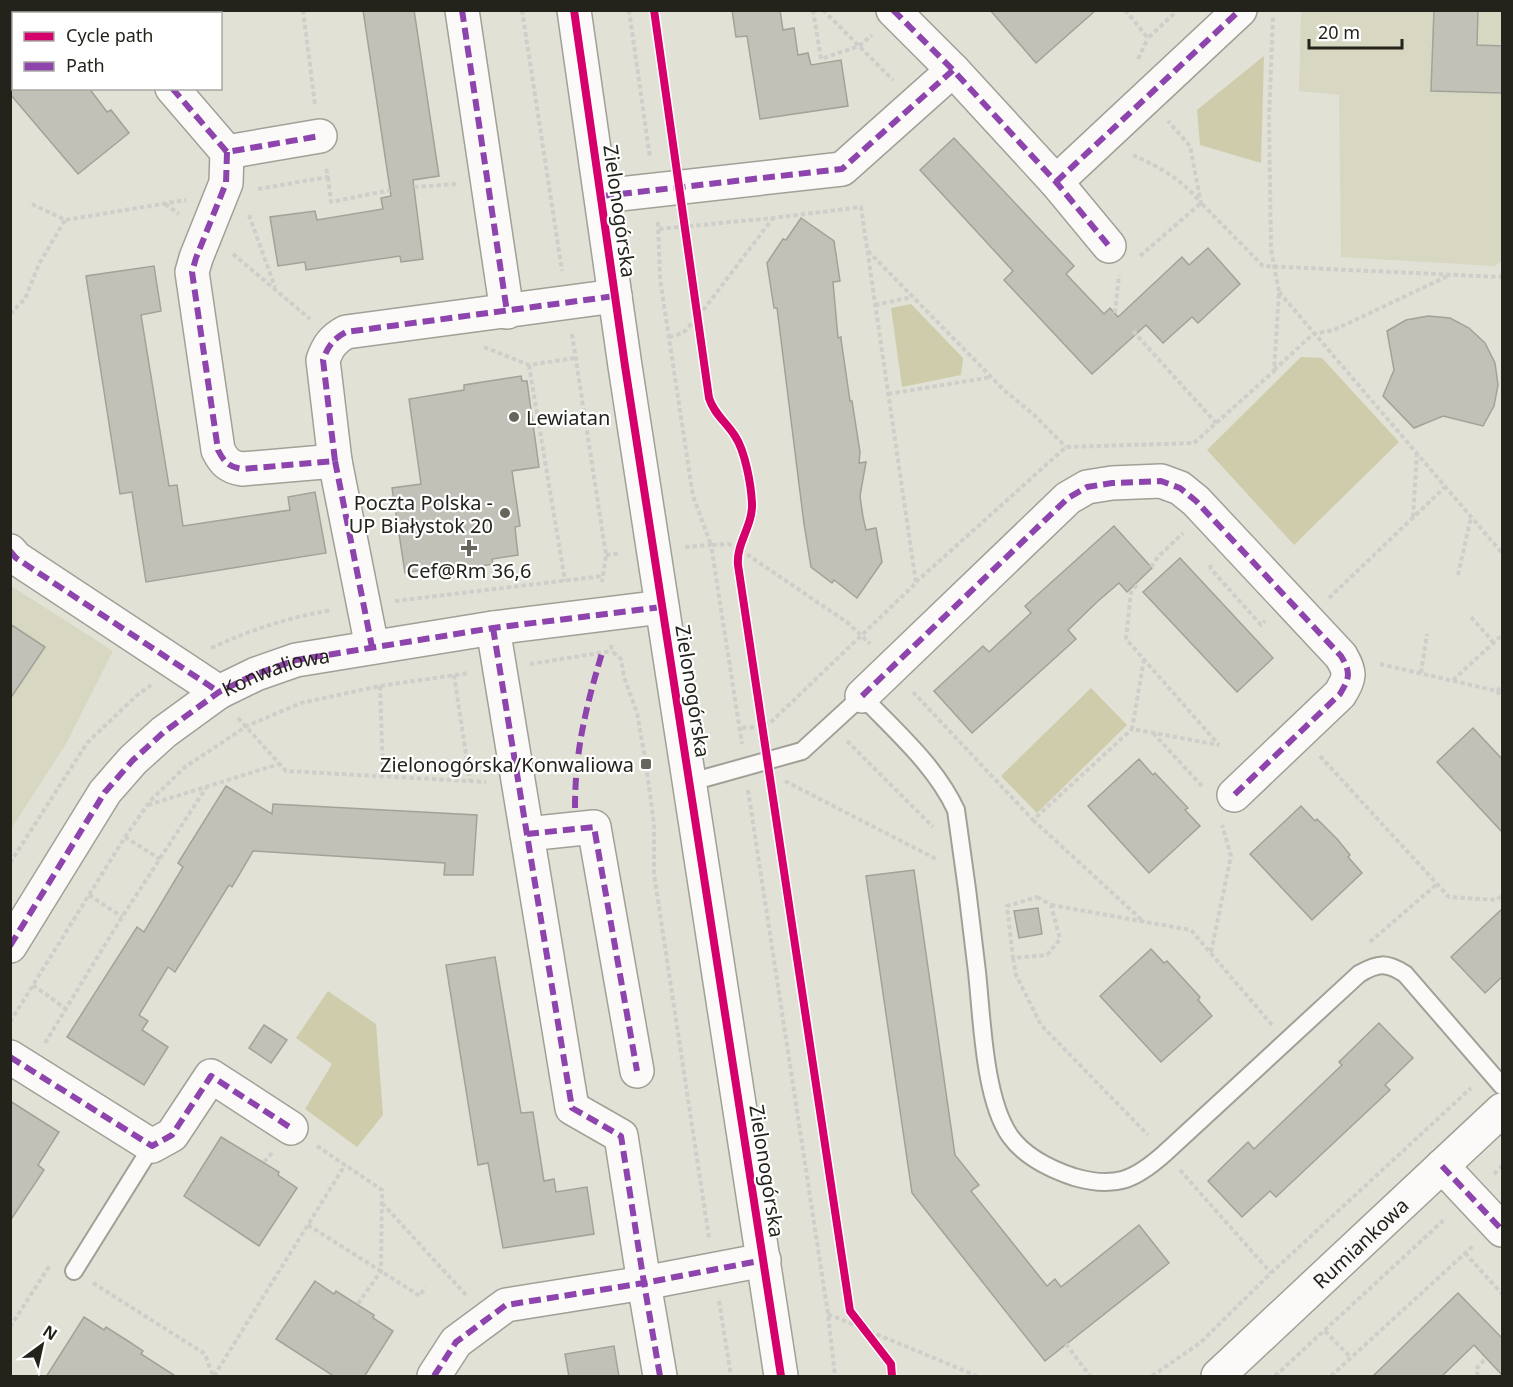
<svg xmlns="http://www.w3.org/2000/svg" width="1513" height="1387" font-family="'Noto Sans',sans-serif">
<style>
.built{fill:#d8d7c2}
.green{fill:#cfccac}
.building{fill:#c2c1b8;stroke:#a2a299;stroke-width:1.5}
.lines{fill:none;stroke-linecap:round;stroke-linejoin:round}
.service-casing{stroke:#a1a097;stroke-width:20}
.minor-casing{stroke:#a1a097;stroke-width:36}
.tertiary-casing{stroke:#a1a097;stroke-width:36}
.path{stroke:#cfcecb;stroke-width:4;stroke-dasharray:4.5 3;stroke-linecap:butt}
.service{stroke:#fbfaf9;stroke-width:16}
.minor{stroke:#fbfaf9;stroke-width:33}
.tertiary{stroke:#fbfaf9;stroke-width:33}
.quiet{stroke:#8e44ad;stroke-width:6;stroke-dasharray:12 6;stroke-linecap:butt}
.cycleway-casing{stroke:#fff;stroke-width:11}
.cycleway{stroke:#d6006c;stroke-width:8}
.poi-dot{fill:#66665c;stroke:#fff;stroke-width:2}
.labels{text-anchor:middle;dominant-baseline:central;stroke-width:4.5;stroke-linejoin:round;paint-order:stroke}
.street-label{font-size:20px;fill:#24231b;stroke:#fff}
.poi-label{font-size:20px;fill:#24231b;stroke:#fff;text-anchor:end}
</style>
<rect width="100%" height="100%" fill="#e2e1d5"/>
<g class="built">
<polygon points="1301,11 1502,11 1502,260 1495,266 1341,257 1339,95 1299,91"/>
<polygon points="11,586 113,651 66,744 11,829"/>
</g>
<g class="green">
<polygon points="1264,56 1261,163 1200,145 1197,110"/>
<polygon points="911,304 963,358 961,375 902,387 891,308"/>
<polygon points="1301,357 1322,358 1399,442 1294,545 1207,450"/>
<polygon points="1091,688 1127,725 1037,813 1001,776"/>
<polygon points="328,991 376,1024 383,1115 357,1147 305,1109 332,1064 296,1038"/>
</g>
<g class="building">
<polygon points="363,10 414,10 439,176 413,180 423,259 401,262 400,256 306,270 305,262 278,266 270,217 315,211 317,220 383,209 381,198 391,196"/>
<polygon points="732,10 780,10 783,30 794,28 798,55 808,53 811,65 841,60 848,106 760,119 747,36 736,37"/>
<polygon points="990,10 1096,10 1036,63"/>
<polygon points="1434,10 1478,10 1477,45 1503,46 1503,93 1431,91"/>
<polygon points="10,88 89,88 107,112 111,110 129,133 78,174 10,94"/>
<polygon points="954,138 1074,266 1066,274 1104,314 1110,308 1118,317 1182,257 1189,265 1208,248 1240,284 1198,323 1192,317 1163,343 1146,325 1092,374 1004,280 1013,271 920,170"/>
<polygon points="801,218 834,241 840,281 833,282 838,338 841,337 841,339 850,401 852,401 860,452 859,463 866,462 860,496 863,517 866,530 876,528 882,562 857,598 834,580 832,583 811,567 804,524 777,308 774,308 767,263 783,239 786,240"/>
<polygon points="154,266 161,311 141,315 169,486 177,485 183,526 290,510 288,497 315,492 326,553 146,582 132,492 120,494 86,276"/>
<polygon points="1428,316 1450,318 1469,328 1485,343 1495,363 1498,385 1494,406 1483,426 1443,416 1414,428 1383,396 1394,370 1387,331 1406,320"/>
<polygon points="521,376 522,381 527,381 539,467 512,471 520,526 515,527 518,555 492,559 493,564 434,574 434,568 405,573 392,488 421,484 409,399 464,390 464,385"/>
<polygon points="1114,526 1152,568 1127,592 1119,583 1097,602 1068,630 1076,639 972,733 934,691 983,646 989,652 1031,613 1025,606"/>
<polygon points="1180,558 1273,658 1237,692 1143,592"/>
<polygon points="10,624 45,647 10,699"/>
<polygon points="1473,728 1503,760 1503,833 1437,762"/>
<polygon points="1139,759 1153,775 1155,773 1188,808 1185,810 1200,826 1149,873 1088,806"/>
<polygon points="226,786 272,814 273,804 477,815 473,875 444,875 445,863 253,851 232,887 229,885 175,972 168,967 139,1015 148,1021 142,1030 168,1047 144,1085 67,1037 137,927 144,932 183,867 178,863"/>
<polygon points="1301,806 1315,821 1317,819 1338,840 1350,855 1348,857 1362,873 1312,920 1250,854"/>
<polygon points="914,870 955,1155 979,1185 971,1191 1047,1286 1055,1279 1061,1287 1139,1225 1169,1263 1045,1361 912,1193 866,876"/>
<polygon points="1038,908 1042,934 1019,938 1014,911"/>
<polygon points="1503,908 1503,976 1485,993 1451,957"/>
<polygon points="1151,949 1164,963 1167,961 1200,997 1198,1000 1212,1016 1161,1062 1100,996"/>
<polygon points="495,957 521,1113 533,1112 544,1181 554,1179 556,1192 587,1187 594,1234 503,1248 488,1163 478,1165 446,965"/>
<polygon points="1379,1023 1413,1058 1385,1085 1390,1090 1276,1197 1270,1191 1242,1217 1208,1181 1248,1142 1254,1149 1342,1065 1339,1062"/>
<polygon points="264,1025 287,1040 271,1063 249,1048"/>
<polygon points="10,1101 59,1132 38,1165 44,1170 10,1221"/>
<polygon points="221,1137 279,1172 278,1175 297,1188 259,1246 184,1196"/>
<polygon points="315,1281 334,1294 336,1291 374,1315 373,1318 393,1331 364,1377 335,1377 276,1339"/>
<polygon points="1458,1293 1503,1339 1503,1376 1474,1345 1441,1377 1372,1377"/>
<polygon points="84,1317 104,1330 106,1327 128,1341 143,1351 141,1354 177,1377 46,1377"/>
<polygon points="614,1346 619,1377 569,1377 565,1354"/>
</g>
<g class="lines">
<defs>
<g id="service">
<path d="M691 782 802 751 862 696C896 732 935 765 956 810 964 864 971 918 977 972 982 1018 984 1099 1010 1136 1025 1157 1050 1169 1074 1177 1115 1189 1135 1180 1165 1153L1359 974C1378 963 1386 962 1405 974L1502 1086"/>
<polyline points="74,1271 152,1146"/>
</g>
<g id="minor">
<polyline points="462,10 507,312"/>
<polyline points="893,10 953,70"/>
<polyline points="172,88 227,152 320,136"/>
<path d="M227 152 226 183 196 258 192 272 218 450C224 462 229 467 242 469L335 461 323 360C328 346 333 339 346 332L615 296"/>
<polyline points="1056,182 1240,10"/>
<polyline points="602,196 842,169 953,70 1056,182 1109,246"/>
<polyline points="335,461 372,647"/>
<polyline points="10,551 16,558 219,692"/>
<polyline points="493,628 572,1108 621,1136 644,1283 660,1376"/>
<path d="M862 696 1068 498 1087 487 1112 483 1161 481 1180 488 1196 501 1341 656C1351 673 1350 677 1340 694L1234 795"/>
<polyline points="527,834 594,827 637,1071"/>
<polyline points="10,946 105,792 133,760 164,732 219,692 256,674 296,660 493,628 662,607"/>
<polyline points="10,1057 152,1146 172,1135 211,1076 291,1128"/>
<polyline points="1442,1166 1502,1230"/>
<polyline points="434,1376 456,1342 506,1305 644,1283 764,1260"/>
<path id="s1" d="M1218 1376 1502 1110"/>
</g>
<polyline id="tertiary" points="574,10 625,366 781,1376"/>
</defs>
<use href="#service" class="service-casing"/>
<use href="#minor" class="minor-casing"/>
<use href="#tertiary" class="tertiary-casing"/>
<g class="path">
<polyline points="185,10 187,14"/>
<polyline points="303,10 315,105"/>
<polyline points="522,10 562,271"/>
<polyline points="629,10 650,158"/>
<polyline points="813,10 821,59 859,46 872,35"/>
<polyline points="823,10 893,80"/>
<polyline points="1125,10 1148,38 1178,10"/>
<polyline points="210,14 212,10"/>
<polyline points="1138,59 1148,38"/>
<path d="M1133 155C1158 166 1184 181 1201 203L1190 146 1168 121"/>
<polyline points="328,177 331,202 390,190"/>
<polyline points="414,187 457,184"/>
<polyline points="258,189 328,177 326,168"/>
<polyline points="32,204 65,220 186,200"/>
<polyline points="165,204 179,214"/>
<polyline points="249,215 275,287"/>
<polyline points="658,222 660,279 693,496 711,545 728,544 739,549 848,623 870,644"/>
<polyline points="659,229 773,218 861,207 916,583 770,723 762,727 739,728"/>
<polyline points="868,251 1004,390 1034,415 1066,447"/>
<polyline points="233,254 310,319"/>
<polyline points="1140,256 1201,203 1263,266 1500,277 1502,275"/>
<polyline points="1279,292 1502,553"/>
<polyline points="875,305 912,297"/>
<polyline points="1115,313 1119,275"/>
<polyline points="10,314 25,299 39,264 65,220"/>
<polyline points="1133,331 1216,423"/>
<polyline points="572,334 606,555 602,582"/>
<polyline points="669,337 683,333 698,317 773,218"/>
<polyline points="484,347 529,365 575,358"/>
<polyline points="529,365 565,581"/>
<polyline points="1274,370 1313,334 1334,330 1450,275"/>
<polyline points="888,394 992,377"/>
<polyline points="1413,517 1417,453"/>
<polyline points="685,547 711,545 742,744"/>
<polyline points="606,555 621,553"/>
<polyline points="1210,565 1211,569 1261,625 1265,621"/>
<polyline points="1151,567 1158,557 1183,533"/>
<polyline points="1458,575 1471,517"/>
<polyline points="916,582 1066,447 1194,443 1274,371 1279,292 1271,249 1269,118 1273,16"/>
<polyline points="1137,585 1131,592 1126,639 1219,745"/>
<polyline points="1329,598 1445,487"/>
<polyline points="395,601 603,576"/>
<polyline points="1471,617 1494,643"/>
<polyline points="611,645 612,651 621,659 624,677 637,713 646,764 654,824 654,874 709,1238"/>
<path d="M211 648C253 629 286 618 332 610"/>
<polyline points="1144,659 1132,729 1219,745"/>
<polyline points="530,664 612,651"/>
<polyline points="1380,664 1497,691 1502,697"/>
<polyline points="1421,673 1427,634"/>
<polyline points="454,675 470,781"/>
<polyline points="1453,680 1502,635"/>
<polyline points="380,686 383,776"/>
<polyline points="1497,691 1502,686"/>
<polyline points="913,692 1033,820 1132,729"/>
<polyline points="238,718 286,771 486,782"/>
<polyline points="1153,733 1203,787"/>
<polyline points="847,741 933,827"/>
<polyline points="1320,756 1449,897 1497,900 1502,895"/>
<polyline points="785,781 938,860"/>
<polyline points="748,790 828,1314 835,1376"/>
<polyline points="148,805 279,764"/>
<polyline points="1033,820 1144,922"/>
<polyline points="125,837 160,859"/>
<polyline points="10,863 87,743 136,696 151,685"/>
<polyline points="89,895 122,917"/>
<polygon points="1037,897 1051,905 1060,939 1047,955 1013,958 1007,906"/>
<polyline points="1051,905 1191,930 1272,1025"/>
<polyline points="1370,942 1437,884"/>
<polyline points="1211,952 1231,856 1222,825"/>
<polyline points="1013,958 1016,975 1041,1025 1148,1135"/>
<polyline points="33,985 66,1009"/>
<polyline points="10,1022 125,837 150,801 185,767 247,726 301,703 380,686 469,673"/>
<polyline points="45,1043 122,917 206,788"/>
<polyline points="317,1146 382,1190 381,1271 357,1305"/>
<polyline points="264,1162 272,1153"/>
<polyline points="1180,1170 1271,1273"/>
<polyline points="1494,1174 1502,1166"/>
<polyline points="382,1203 466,1295"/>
<polyline points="308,1225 420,1296 425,1287"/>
<polyline points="1465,1253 1502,1294"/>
<polyline points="93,1283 205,1354 213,1376"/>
<polyline points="719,1301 731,1376"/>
<polyline points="828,1314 977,1376"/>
<polyline points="10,1327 50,1265"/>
<polyline points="1325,1331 1351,1358"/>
<polyline points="1066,1344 1090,1376"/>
<polyline points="214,1376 345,1165"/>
<polyline points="1152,1376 1200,1343 1271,1273 1471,1088"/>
<polyline points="1275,1376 1446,1218"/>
<polyline points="1331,1376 1473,1246"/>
<polyline points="1478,1376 1476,1369 1486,1358"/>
</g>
<use href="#service" class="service"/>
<use href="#minor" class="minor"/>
<use href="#tertiary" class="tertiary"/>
<g class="quiet">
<polyline points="462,10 507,312"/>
<polyline points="893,10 953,70"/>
<polyline points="172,88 227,152 320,136"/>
<path d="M227 152 226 183 196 258 192 272 218 450C224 462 229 467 242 469L335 461 323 360C328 346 333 339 346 332L615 296"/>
<polyline points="1056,182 1240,10"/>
<polyline points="602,196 842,169 953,70 1056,182 1109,246"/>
<polyline points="335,461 372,647"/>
<polyline points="10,551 16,558 219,692"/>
<polyline points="493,628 572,1108 621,1136 644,1283 660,1376"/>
<path d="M862 696 1068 498 1087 487 1112 483 1161 481 1180 488 1196 501 1341 656C1351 673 1350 677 1340 694L1234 795"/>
<path d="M575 808C575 750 586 707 602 653"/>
<polyline points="527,834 594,827 637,1071"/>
<path id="s2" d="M10 946 105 792 133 760 164 732 219 692 256 674 296 660 493 628 662 607"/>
<polyline points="10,1057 152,1146 172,1135 211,1076 291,1128"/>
<polyline points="1442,1166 1502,1230"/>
<polyline points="434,1376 456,1342 506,1305 644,1283 764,1260"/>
</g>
<defs>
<g id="cycleway">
<polyline points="574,10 625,366 781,1376"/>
<path d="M654 10 709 398C714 414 726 422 735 436 745 451 751 484 752 503 753 526 736 543 738 565L850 1311 891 1364 892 1376"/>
</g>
</defs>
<use href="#cycleway" class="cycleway-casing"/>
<use href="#cycleway" class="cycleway"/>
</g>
<g class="poi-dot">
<circle cx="514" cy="417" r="6"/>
<circle cx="505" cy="513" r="6"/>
<path d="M466 539h6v6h6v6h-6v6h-6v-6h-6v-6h6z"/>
<rect x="640" y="758" width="12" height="12" rx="3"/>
</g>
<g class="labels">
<g class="street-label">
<text transform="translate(620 211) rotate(82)">Zielonogórska</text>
<text stroke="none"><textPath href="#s2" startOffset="394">Konwaliowa</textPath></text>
<text transform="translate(693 691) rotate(81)">Zielonogórska</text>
<text transform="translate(767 1171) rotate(81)">Zielonogórska</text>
<text stroke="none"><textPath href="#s1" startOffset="195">Rumiankowa</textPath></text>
</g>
<g class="poi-label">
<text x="526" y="417" text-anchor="start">Lewiatan</text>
<text x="493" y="502">Poczta Polska -<tspan x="493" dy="23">UP Białystok 20</tspan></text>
<text x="469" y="570" text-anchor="middle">Cef@Rm 36,6</text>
<text x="634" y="764">Zielonogórska/Konwaliowa</text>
</g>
</g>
<rect width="1513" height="1387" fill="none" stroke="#24231b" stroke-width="24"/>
<rect x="12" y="12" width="210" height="78" fill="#ffffff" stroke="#a7a7a4" stroke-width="1.5"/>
<rect x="24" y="32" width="30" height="9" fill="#d6006c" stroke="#a7a7a4" stroke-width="1.5"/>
<text x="66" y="42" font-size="18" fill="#24231b">Cycle path</text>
<rect x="24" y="62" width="30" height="9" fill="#8e44ad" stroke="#a7a7a4" stroke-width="1.5"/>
<text x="66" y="72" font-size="18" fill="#24231b">Path</text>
<g transform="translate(42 1345) rotate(33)" stroke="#ffffff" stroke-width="4.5" paint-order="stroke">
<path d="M0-4.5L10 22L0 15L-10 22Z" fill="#24231b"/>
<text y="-9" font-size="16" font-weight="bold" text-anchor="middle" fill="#24231b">N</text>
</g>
<path d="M1309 39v9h93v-9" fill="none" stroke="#24231b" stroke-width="3"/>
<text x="1318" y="39" font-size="18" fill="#24231b" stroke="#ffffff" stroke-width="4.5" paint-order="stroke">20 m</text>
</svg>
